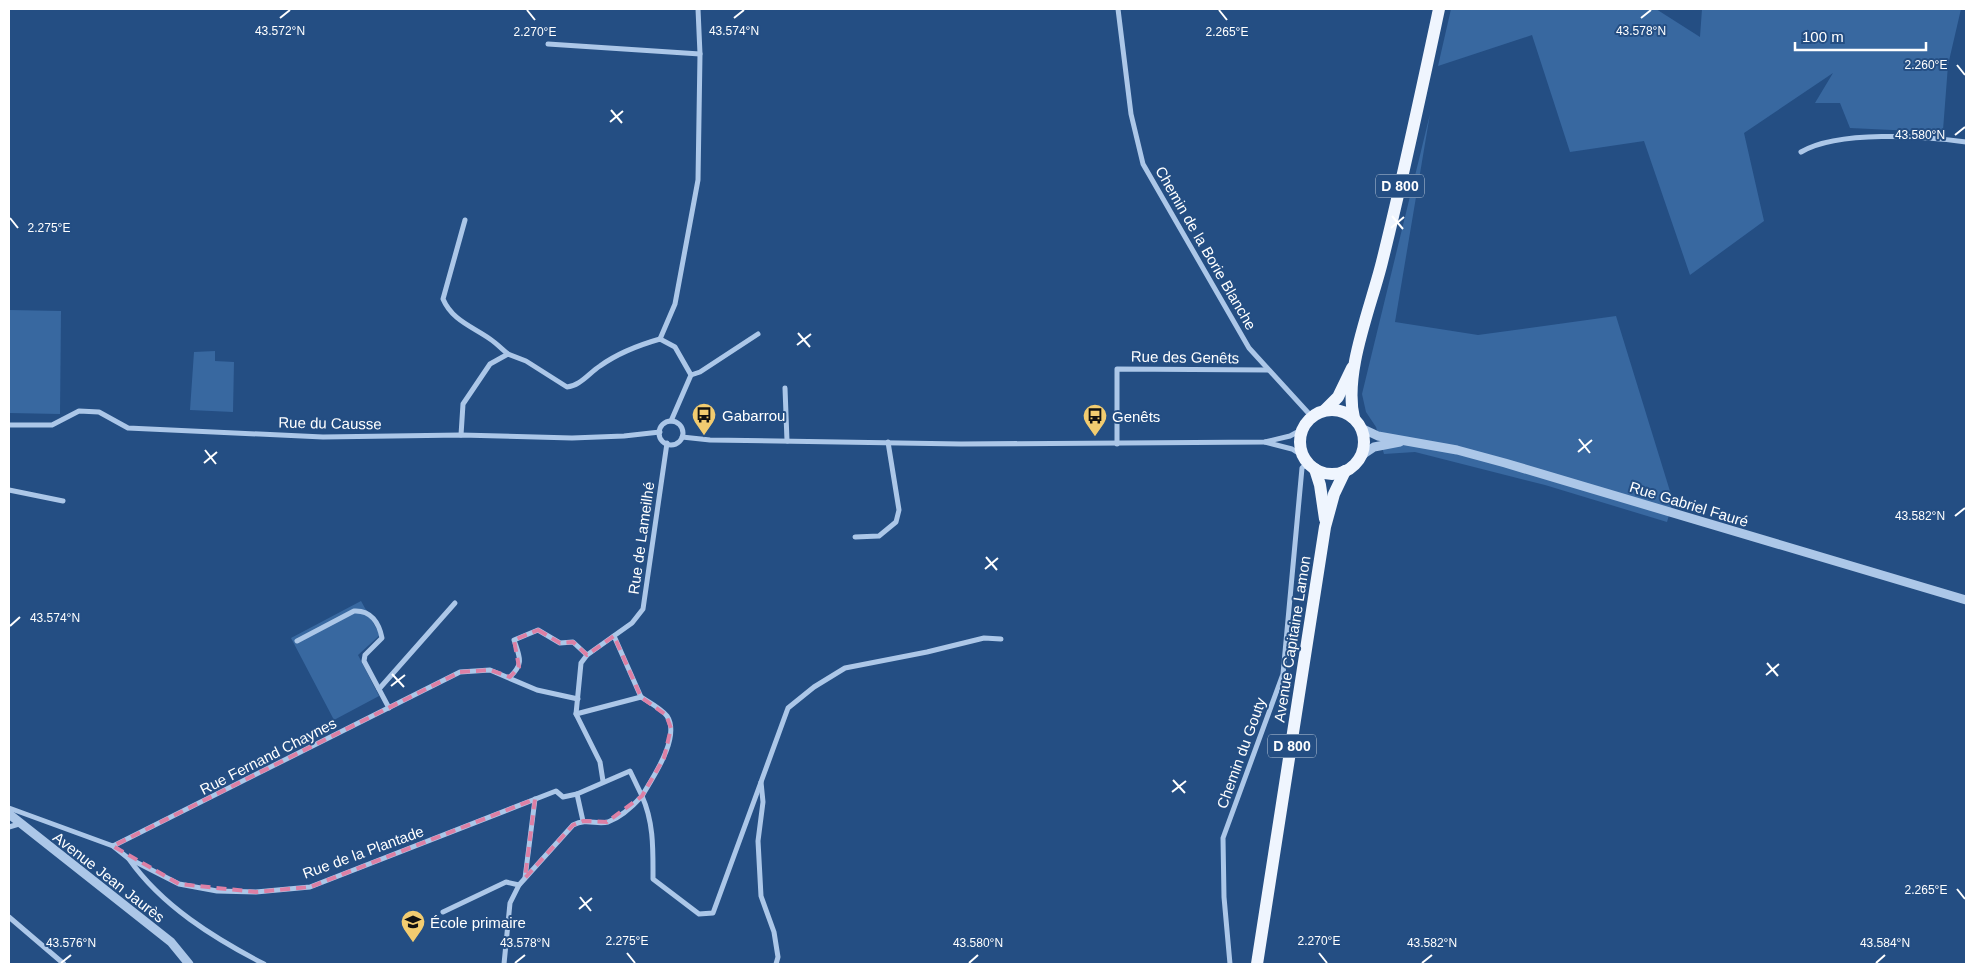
<svg xmlns="http://www.w3.org/2000/svg" width="1975" height="973" font-family="Arial,sans-serif">
<style>
.green{fill:#3868a0}
.lines{fill:none;stroke-linecap:round;stroke-linejoin:round}
.minor{stroke:#acc7e8;stroke-width:5}
.tertiary{stroke:#acc7e8;stroke-width:9}
.primary{stroke:#eff5fe;stroke-width:12}
.marked{fill:none;stroke:#dd80a5;stroke-width:4;stroke-dasharray:10 6;stroke-linejoin:round}
.ticks{fill:none;stroke:#fff;stroke-width:2}
.labels{text-anchor:middle;dominant-baseline:central;stroke-width:4;stroke-linejoin:round;paint-order:stroke}
.shield{fill:#244e83;stroke:#bdcada;stroke-width:1}
.shield-label{font-size:14px;font-weight:bold;fill:#fff}
.street-label{font-size:15px;fill:#fff;stroke:#244e83}
.poi-label{font-size:15px;fill:#fff;stroke:#244e83;text-anchor:start}
.ticks-label{font-size:12px;text-anchor:middle;fill:#fff;stroke:#244e83;stroke-width:4;stroke-linejoin:round;paint-order:stroke}
</style>
<rect width="100%" height="100%" fill="#244e83"/>
<g class="green">
<polygon points="1451,9 1656,9 1700,37 1702,9 1961,9 1948,65 1943,130 1936,129 1935,132 1850,128 1840,103 1815,103 1833,73 1744,133 1764,221 1690,275 1644,141 1570,152 1532,35 1438,66"/>
<polygon points="1430,114 1395,322 1478,335 1616,316 1673,501 1667,522 1545,485 1415,452 1384,454 1376,427 1366,412 1362,394"/>
<polygon points="9,310 61,311 60,414 9,413"/>
<polygon points="215,351 215,361 234,362 233,412 190,410 194,352"/>
<polygon points="361,601 380,635 358,655 379,696 334,720 291,638"/>
</g>
<g class="lines">
<g class="minor">
<polyline points="1118,9 1131,114 1143,164 1249,348 1312,417"/>
<polyline points="548,44 700,54"/>
<path d="M1801 152C1838 130 1924 136 1966 142"/>
<path d="M465 220 443 299C452 320 471 326 490 339 496 343 502 349 508 354"/>
<polyline points="660,339 675,304 698,180 700,54 698,9"/>
<polyline points="691,375 700,372 758,334"/>
<polyline points="785,388 787,441"/>
<circle cx="671" cy="433" r="12"/>
<polyline points="9,425 52,425 79,411 99,412 128,428 323,437 461,435 572,438 624,436 660,432"/>
<path d="M461 435 463 404 490 364 508 354 526 361 567 387C580 386 589 373 600 366 618 353 639 345 660 339L675 347 691 375 671 421"/>
<polyline points="682,437 710,440 961,444 1265,442 1290,436 1303,429"/>
<polyline points="1265,442 1292,449 1303,456"/>
<polyline points="1117,444 1117,369 1268,370"/>
<polyline points="9,490 63,501"/>
<polyline points="855,537 879,536 896,522 899,510 888,442"/>
<polyline points="614,636 641,697"/>
<path d="M297 641 354 611C371 610 379 623 382 638L365 655 364 661 389 708"/>
<path d="M510 677C524 663 520 658 514 640L538 630 560 643 573 642 587 655"/>
<polyline points="379,689 455,603"/>
<path d="M641 697C649 702 662 709 667 716 681 737 653 777 642 796"/>
<polyline points="576,714 641,697"/>
<polyline points="603,781 600,762 576,714 581,663 587,655 632,623 643,609 667,443"/>
<polyline points="577,794 583,821"/>
<polyline points="9,808 113,846 460,672 490,670 537,690 578,699"/>
<polyline points="9,827 19,824"/>
<polyline points="113,846 128,858 179,884 217,891 256,892 310,887 556,791 563,797 577,794 630,771 642,796"/>
<path d="M129 859C162 906 214 938 264 964"/>
<polyline points="525,878 535,799"/>
<polyline points="443,912 506,882 519,885"/>
<polyline points="9,917 64,964"/>
<path d="M504 964 510 903 519 885 573 825C587 818 596 825 608 822 621 817 633 806 642 796 654 823 653 850 653 879L699 914 713 913 761 782"/>
<polyline points="776,964 778,957 774,932 761,896 758,841 763,802 761,782 788,708 814,687 845,668 927,652 984,638 1001,639"/>
<polyline points="1230,964 1224,897 1223,838 1283,674 1302,468 1307,463"/>
</g>
<g class="tertiary">
<polyline points="1361,428 1378,436 1457,450 1505,463 1966,600"/>
<polyline points="1362,455 1374,447 1400,442"/>
<polyline points="9,814 171,942 189,964"/>
</g>
<g class="primary">
<circle cx="1332" cy="442" r="32"/>
<polyline points="1325,410 1338,397 1352,368"/>
<path d="M1354 418C1343 373 1371 307 1382 262 1403 178 1421 93 1439 9"/>
<polyline points="1315,469 1320,485 1325,519"/>
<polyline points="1257,964 1325,527 1334,494 1345,471"/>
</g>
</g>
<path class="marked" d="M538 630 560 643 573 642 587 655 614 636 641 697 666 715 671 728 664 758 642 796 607 822 583 821 573 825 525 878 535 799 310 887 256 892 179 884 113 846 460 672 490 670 510 677 519 667 514 640Z"/>
<path class="ticks" d="M527 10 535 20M1219 10 1227 20M280 18 290 10M734 18 744 10M1641 18 1651 10M1957 65 1965 75M611 110 622 123M610 122 623 111M1955 135 1965 127M1392 216 1403 229M10 218 18 228M1391 228 1404 217M798 333 810 347M797 345 811 334M1579 439 1590 453M205 450 216 464M1578 452 1592 440M204 463 217 452M1955 516 1965 508M986 557 997 570M985 569 998 558M10 626 20 617M1767 663 1778 676M392 674 404 687M1766 675 1779 664M391 686 405 675M1173 780 1185 793M1172 792 1186 781M1957 889 1965 899M580 897 591 911M579 909 592 898M627 953 635 963M1319 953 1327 963M61 963 71 955M515 963 525 955M969 963 978 955M1422 963 1432 955M1876 963 1885 955"/>
<defs>
<symbol id="bus-pin" viewBox="-11 -11 22 30"><path d="M0 17L-7.5 6A9.5 9.5 0 1 1 7.5 6Z" fill="#f2cc70" stroke="#244e83"/><path d="M-5-6H5V4H4V6H2V4H-2V6H-4V4H-5ZM-3.5-4V0h7V-4ZM-3.5 1.2v1.5H-2V1.2ZM2 1.2v1.5H3.5V1.2Z" fill="#111"/></symbol>
<symbol id="school-pin" viewBox="-11 -11 22 30"><path d="M0 17L-7.5 6A9.5 9.5 0 1 1 7.5 6Z" fill="#f2cc70" stroke="#244e83"/><path d="M0-5L7-2L0 1L-7-2ZM-4 1L0 2.5L4 1V4Q0 6-4 4Z" fill="#111"/></symbol>
</defs>
<g fill-rule="evenodd">
<use href="#bus-pin" x="690" y="401" width="28" height="38"/>
<use href="#bus-pin" x="1081" y="402" width="28" height="38"/>
<use href="#school-pin" x="399" y="908" width="28" height="38"/>
</g>
<g class="labels">
<g class="shield">
<rect x="1376" y="174.5" width="48" height="23" rx="4"/>
<rect x="1268" y="734.5" width="48" height="23" rx="4"/>
</g>
<g class="shield-label">
<text x="1400" y="186">D 800</text>
<text x="1292" y="746">D 800</text>
</g>
<g class="street-label">
<text transform="translate(1206 248) rotate(60)">Chemin de la Borie Blanche</text>
<text transform="translate(1185 357) rotate(1)">Rue des Genêts</text>
<text transform="translate(330 423) rotate(1)">Rue du Causse</text>
<text transform="translate(1689 504) rotate(17)">Rue Gabriel Fauré</text>
<text transform="translate(641 538) rotate(-82)">Rue de Lameilhé</text>
<text transform="translate(1292 639) rotate(-81)">Avenue Capitaine Lamon</text>
<text transform="translate(1241 753) rotate(-70)">Chemin du Gouty</text>
<text transform="translate(268 756) rotate(-27)">Rue Fernand Chaynes</text>
<text transform="translate(363 852) rotate(-20)">Rue de la Plantade</text>
<text transform="translate(109 877) rotate(38)">Avenue Jean Jaurès</text>
</g>
<g class="poi-label">
<text x="722" y="415">Gabarrou</text>
<text x="1112" y="416">Genêts</text>
<text x="430" y="922">École primaire</text>
</g>
</g>
<g class="ticks-label">
<text x="1641" y="35">43.578°N</text>
<text x="280" y="35">43.572°N</text>
<text x="734" y="35">43.574°N</text>
<text x="535" y="36">2.270°E</text>
<text x="1227" y="36">2.265°E</text>
<text x="1926" y="69">2.260°E</text>
<text x="1920" y="139">43.580°N</text>
<text x="49" y="232">2.275°E</text>
<text x="1920" y="520">43.582°N</text>
<text x="55" y="622">43.574°N</text>
<text x="1926" y="894">2.265°E</text>
<text x="627" y="945">2.275°E</text>
<text x="1319" y="945">2.270°E</text>
<text x="71" y="947">43.576°N</text>
<text x="525" y="947">43.578°N</text>
<text x="978" y="947">43.580°N</text>
<text x="1432" y="947">43.582°N</text>
<text x="1885" y="947">43.584°N</text>
</g>
<rect width="1975" height="973" fill="none" stroke="#ffffff" stroke-width="20"/>
<path d="M1795 42v8h131v-8" fill="none" stroke="#ffffff" stroke-width="2.5"/>
<text x="1802" y="42" font-size="15" fill="#ffffff" stroke="#244e83" stroke-width="4" paint-order="stroke">100 m</text>
</svg>
